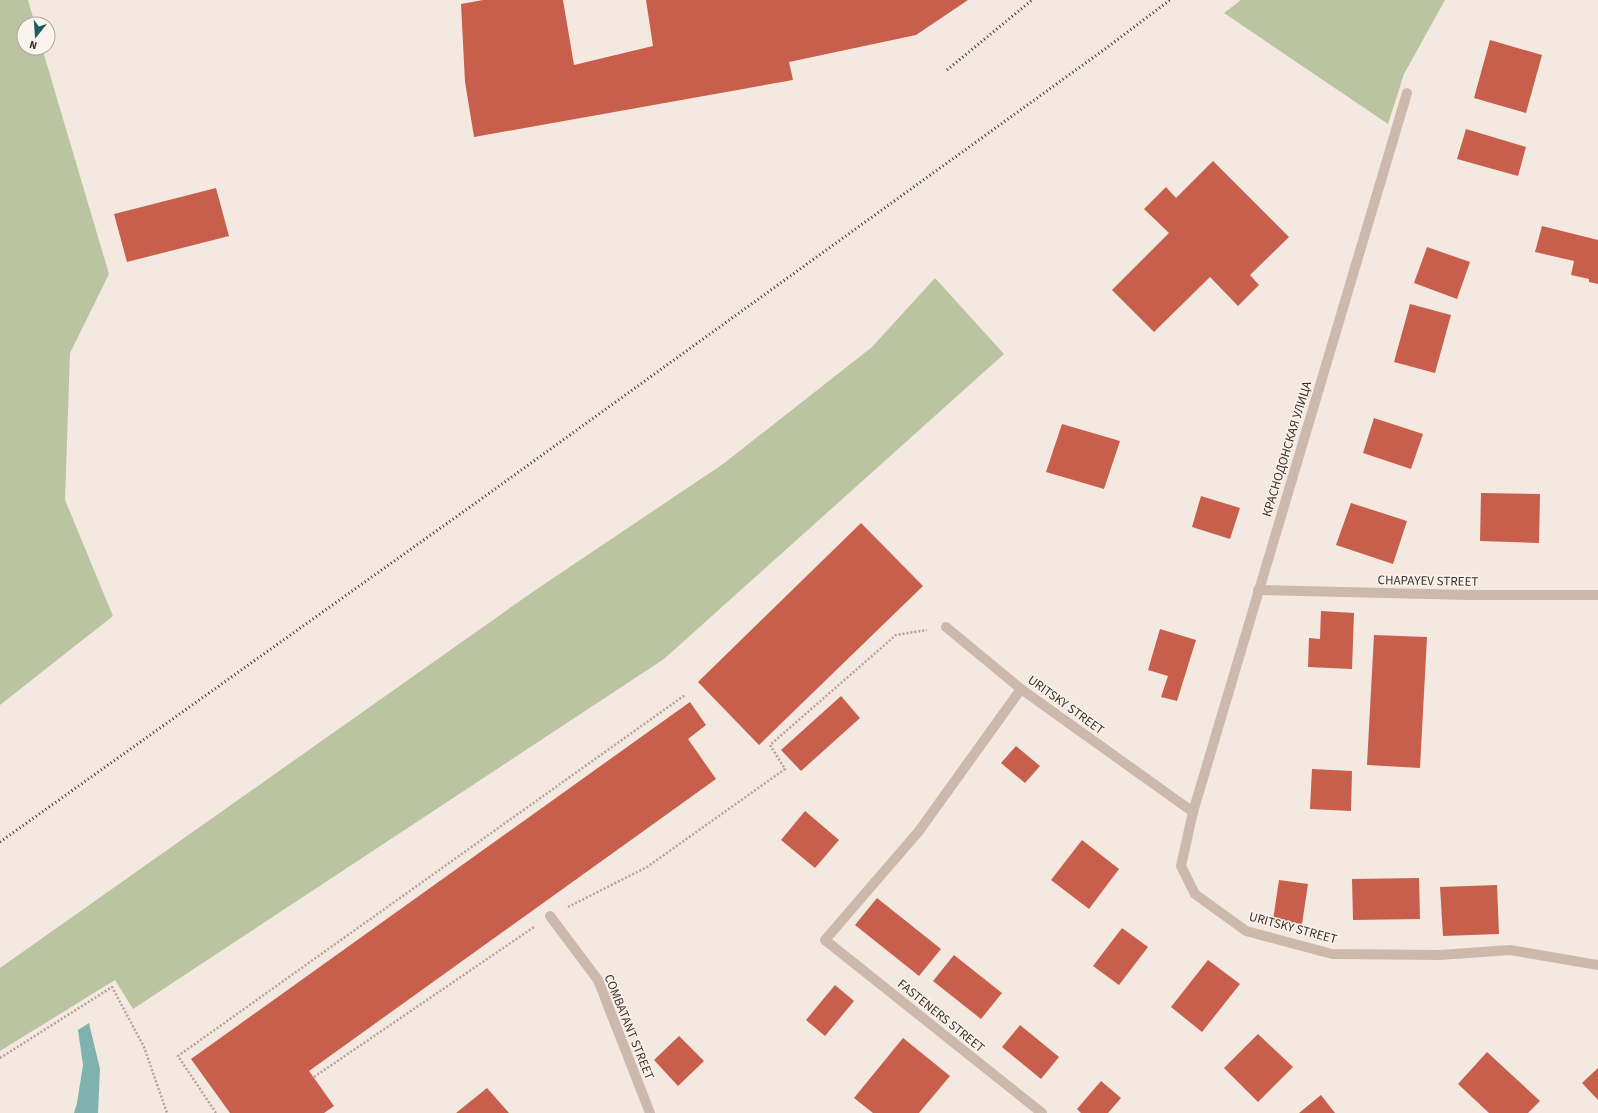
<svg xmlns="http://www.w3.org/2000/svg" width="1598" height="1113" font-family="'Source Sans 3',sans-serif">
<style>
.green{fill:#bbc4a0}
.water{fill:#7fb1af}
.building{fill:#c75f4c}
.lines{fill:none;stroke-linecap:round;stroke-linejoin:round}
.path{stroke:#b9a296;stroke-width:2.5;stroke-dasharray:2 2;stroke-linecap:butt}
.minor{stroke:#cdb8ac;stroke-width:10}
.rail{stroke:#3b2f2b;stroke-width:3;stroke-dasharray:1 3;stroke-linecap:butt}
.labels{text-anchor:middle;dominant-baseline:central;stroke-width:3;stroke-linejoin:round;paint-order:stroke}
.street-label{font-size:13px;fill:#3b2f2b;stroke:#fbf4ee}
</style>
<rect width="100%" height="100%" fill="#f4e9e1"/>
<g class="green">
<polygon points="0,0 28,0 35,24 24,24 24,48 42,48 109,274 70,353 65,500 113,616 0,705"/>
<polygon points="1241,0 1445,0 1404,74 1388,124 1224,13"/>
<polygon points="935,278 1004,354 664,659 133,1009 115,980 0,1051 0,968 534,591 723,464 872,347"/>
</g>
<polygon class="water" points="89,1023 100,1069 98,1113 74,1113 77,1103 83,1065 78,1030"/>
<g class="building">
<polygon points="483,0 563,0 574,65 653,46 646,0 968,0 916,35 789,62 793,80 474,137 465,82 461,4"/>
<polygon points="1490,40 1542,55 1526,113 1474,98"/>
<polygon points="1466,129 1526,147 1518,176 1457,159"/>
<polygon points="1213,161 1289,237 1250,275 1259,285 1238,306 1210,277 1154,332 1112,290 1169,233 1144,209 1166,187 1176,198"/>
<polygon points="216,188 229,236 127,262 114,214"/>
<polygon points="1542,226 1598,240 1598,284 1589,282 1589,279 1571,275 1574,261 1535,252"/>
<polygon points="1427,247 1470,262 1457,299 1414,283"/>
<polygon points="1410,304 1451,315 1435,373 1394,362"/>
<polygon points="1374,418 1423,434 1411,469 1363,453"/>
<polygon points="1062,424 1120,441 1104,489 1046,472"/>
<polygon points="1481,493 1540,494 1539,543 1480,541"/>
<polygon points="1201,496 1240,508 1230,539 1192,527"/>
<polygon points="1351,503 1407,521 1393,564 1336,545"/>
<polygon points="861,523 923,586 759,745 698,682"/>
<polygon points="1321,611 1354,613 1352,669 1308,667 1309,638 1320,639"/>
<polygon points="1160,629 1196,640 1177,701 1161,697 1168,676 1148,670"/>
<polygon points="1374,635 1427,637 1420,768 1367,765"/>
<polygon points="841,696 860,718 801,771 781,750"/>
<polygon points="690,702 706,725 688,739 716,779 309,1071 334,1106 324,1113 230,1113 191,1059"/>
<polygon points="1016,746 1040,766 1025,783 1001,763"/>
<polygon points="1312,769 1352,771 1351,811 1310,809"/>
<polygon points="805,811 839,840 815,868 781,840"/>
<polygon points="1082,840 1119,869 1089,909 1051,880"/>
<polygon points="1419,878 1420,919 1353,920 1352,879"/>
<polygon points="1279,880 1308,884 1302,924 1273,920"/>
<polygon points="1497,885 1499,934 1443,936 1440,887"/>
<polygon points="877,898 941,949 919,976 855,925"/>
<polygon points="1122,928 1148,947 1119,985 1093,966"/>
<polygon points="954,955 1002,993 981,1019 933,981"/>
<polygon points="1208,960 1240,984 1202,1032 1171,1007"/>
<polygon points="835,985 854,1001 825,1036 806,1020"/>
<polygon points="1020,1025 1059,1057 1041,1079 1002,1047"/>
<polygon points="1258,1034 1293,1067 1258,1102 1224,1068"/>
<polygon points="679,1036 704,1061 678,1086 654,1060"/>
<polygon points="903,1038 950,1076 919,1113 873,1113 854,1098"/>
<polygon points="1487,1052 1540,1101 1528,1113 1489,1113 1458,1084"/>
<polygon points="1598,1068 1598,1100 1582,1083"/>
<polygon points="1101,1081 1121,1098 1108,1113 1081,1113 1077,1109"/>
<polygon points="487,1088 509,1113 456,1113"/>
<polygon points="1321,1095 1335,1113 1299,1113"/>
</g>
<g class="lines">
<g class="path">
<polyline points="568,907 647,867 785,769 770,745 896,635 927,630"/>
<polyline points="0,1058 112,987 144,1047 167,1113"/>
<polyline points="314,1077 534,927"/>
<polyline points="216,1113 178,1056 685,695"/>
</g>
<g class="minor">
<polyline points="1258,590 1469,595 1598,595"/>
<polyline points="946,627 1021,689 1193,812 1181,866 1195,894 1246,931 1332,954 1440,955 1510,950 1598,965"/>
<polyline points="1021,689 919,831 825,940 1042,1113"/>
<polyline points="1193,812 1407,93"/>
<polyline points="550,916 598,980 650,1113"/>
</g>
<g class="rail">
<polyline points="947,70 1032,0"/>
<polyline points="0,842 477,502 1105,49 1170,0"/>
</g>
</g>
<g class="labels">
<g class="street-label">
<text transform="translate(1287 449) rotate(-73)">КРАСНОДОНСКАЯ УЛИЦА</text>
<text transform="translate(1428 581) rotate(1)">CHAPAYEV STREET</text>
<text transform="translate(1066 705) rotate(36)">URITSKY STREET</text>
<text transform="translate(1293 928) rotate(15)">URITSKY STREET</text>
<text transform="translate(941 1016) rotate(39)">FASTENERS STREET</text>
<text transform="translate(629 1027) rotate(68)">COMBATANT STREET</text>
</g>
</g>
<g transform="translate(36 36) rotate(197)"><circle r="19" fill="#fbf4ee" stroke="#aea5a0"/>
<path d="M0-3L7 15L0 10L-7 15Z" fill="#1f5d5c"/>
<text y="-6" font-size="11" font-weight="bold" text-anchor="middle" fill="#3b2f2b">N</text>
</g>
</svg>
